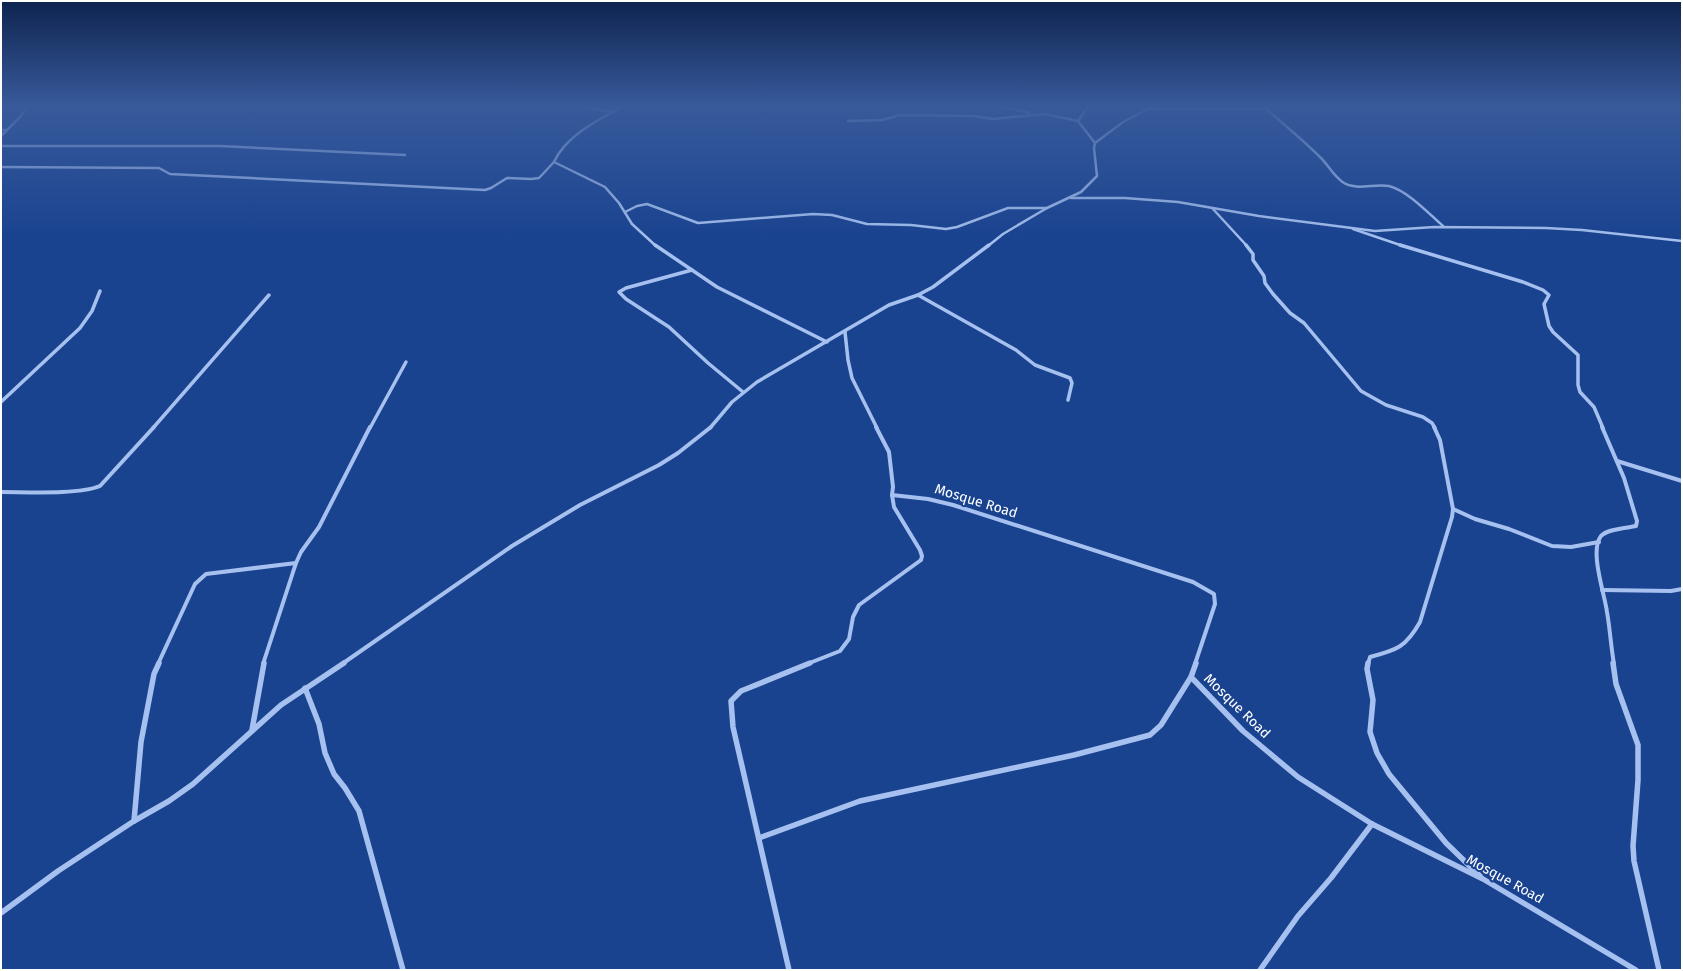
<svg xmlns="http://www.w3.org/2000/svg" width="1683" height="971" font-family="'Fira Sans',sans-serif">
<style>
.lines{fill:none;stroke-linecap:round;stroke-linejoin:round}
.street-far3{stroke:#a6c1ef;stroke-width:2.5}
.street-far2{stroke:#a6c1ef;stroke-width:3.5}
.street-far1{stroke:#a6c1ef;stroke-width:4}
.street{stroke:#a6c1ef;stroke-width:5.5}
.labels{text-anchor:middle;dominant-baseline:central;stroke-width:4;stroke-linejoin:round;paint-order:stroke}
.near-street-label{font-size:14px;fill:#fff;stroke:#19428f}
</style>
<rect width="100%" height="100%" fill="#19428f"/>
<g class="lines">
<g class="street-far3">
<polyline points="585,105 590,108 613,112"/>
<path d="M625 105C600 119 566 135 554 162L605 187 619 203 632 224 656 246"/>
<polyline points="995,105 1030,113"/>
<path d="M1151 109H1266C1285 125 1304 141 1321 158 1329 166 1334 177 1344 183 1357 191 1375 183 1389 186 1408 191 1428 213 1443 226"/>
<polyline points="848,121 882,120 900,115 974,116 993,119 1045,114 1078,121 1095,143"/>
<polyline points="1078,121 1089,105"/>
<polyline points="1,130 7,130"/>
<polyline points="1,136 21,116 29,105"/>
<polyline points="1,146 220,146 405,155"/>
<polyline points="1,167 159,168 170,174 485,190 491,188 507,178 531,179 539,178 554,162"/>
<polyline points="1071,198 1125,198 1178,202 1259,216 1375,231 1434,227 1546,228 1582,230 1682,241"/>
<polyline points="1213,209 1247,246"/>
<polyline points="625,212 637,206 647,204 698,223 813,214 832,215 867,224 911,225 946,229 957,227 1008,208 1047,208"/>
<polyline points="1353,229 1403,246"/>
<polyline points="988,246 1003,234 1047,208 1081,192 1097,176 1094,148 1095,143 1123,122 1155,105"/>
</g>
<g class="street-far2">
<polyline points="655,245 717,287 827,342"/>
<polyline points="1246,245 1253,254 1253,260 1264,276 1265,283 1273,294 1290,313 1304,323 1361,391 1386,405 1423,417 1432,423 1435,428"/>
<polyline points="1400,245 1523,282 1543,290 1549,295 1544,304 1549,326 1553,332 1578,355 1578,385 1580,392 1594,407 1603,428"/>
<polyline points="692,270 626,288 619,292 626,299 669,327 708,363 743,392"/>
<polyline points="918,295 1016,350 1035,365 1070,378 1072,383 1068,400"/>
<polyline points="845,332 848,360 852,378 877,428"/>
<polyline points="1,402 80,328 92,311 100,291"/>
<polyline points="153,428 269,295"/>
<polyline points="370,428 406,362"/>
<polyline points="710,428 732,402 757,382 889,305 918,295 933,287 989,245"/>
</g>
<g class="street-far1">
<polyline points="876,427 889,452 893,487 892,495 928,499 953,505 1193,582 1214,594 1215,604 1195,664"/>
<path d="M1602 427 1624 478 1637 521 1636 526C1627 528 1607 529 1601 536 1589 551 1605 595 1607 612 1610 629 1611 647 1614 664"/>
<polyline points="1617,461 1682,481"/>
<path d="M1 492C27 492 78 495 100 486L154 427"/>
<polyline points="1453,509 1475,519 1509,529 1552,546 1571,547 1599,542"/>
<polyline points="1602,590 1671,591 1682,589"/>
<polyline points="158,664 195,584 206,574 296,563"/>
<polyline points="263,664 296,563 301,552 319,527 370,427"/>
<polyline points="342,664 512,546 580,505 659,465 678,453 711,427"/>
<polyline points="807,664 840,651 849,639 853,617 859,605 921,560 922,556 920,550 894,507 892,495"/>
<path d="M1368 664 1370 657C1397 650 1406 647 1420 622L1452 517 1453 509 1440 440 1434 427"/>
</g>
<g class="street">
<polyline points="1196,663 1191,677 1243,731 1298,777 1372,824 1483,879 1636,970"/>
<polyline points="1368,663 1367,669 1373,700 1370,732 1377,753 1389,774 1446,843 1480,876"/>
<polyline points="1613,663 1616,684 1638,745 1638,780 1633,846 1634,861 1659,970"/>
<polyline points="305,688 319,724 325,753 334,774 345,788 359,811 403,970"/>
<polyline points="252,730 264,663"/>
<polyline points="134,821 141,742 154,674 159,663"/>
<polyline points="759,838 860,801 1074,755 1150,735 1161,725 1191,677"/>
<polyline points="1,913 58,871 134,821 169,801 193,784 281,705 344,663"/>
<polyline points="789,970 733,727 731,701 741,691 810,663"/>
<polyline points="1260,970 1298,916 1331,878 1372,824"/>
</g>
</g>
<linearGradient id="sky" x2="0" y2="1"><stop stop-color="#0e244f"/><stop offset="0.44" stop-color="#385a9b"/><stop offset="1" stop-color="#385a9b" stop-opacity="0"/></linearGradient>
<rect width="1683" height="241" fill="url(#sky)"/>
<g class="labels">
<g class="near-street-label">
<text transform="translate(976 501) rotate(17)">Mosque Road</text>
<text transform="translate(1237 706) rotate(44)">Mosque Road</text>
<text transform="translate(1505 879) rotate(29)">Mosque Road</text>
</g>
</g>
<rect width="1683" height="971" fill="none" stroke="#ffffff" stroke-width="4"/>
</svg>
